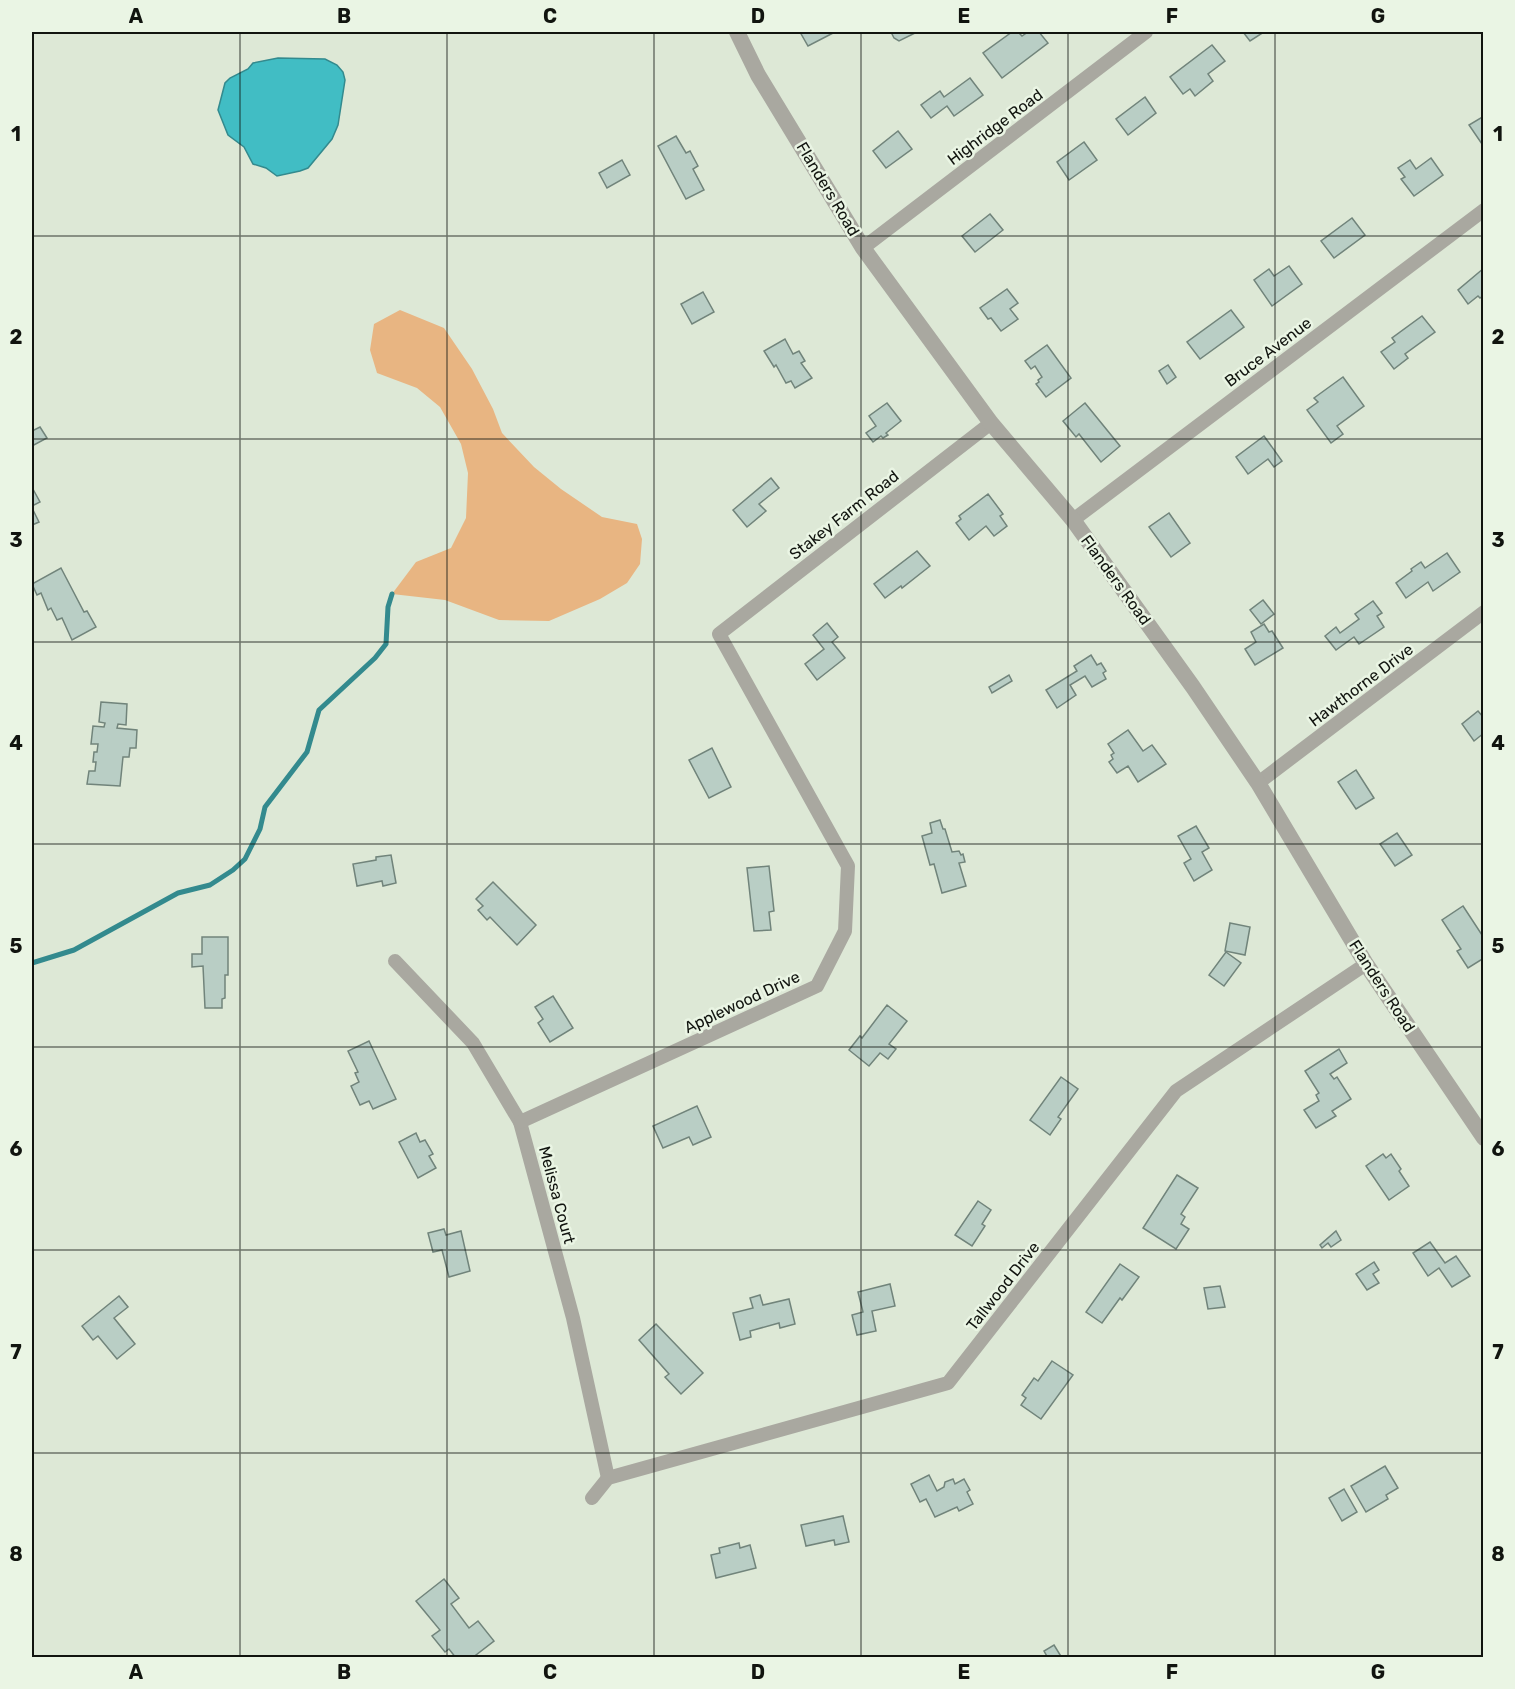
<svg xmlns="http://www.w3.org/2000/svg" width="1515" height="1689" font-family="Rubik,sans-serif">
<style>
.green{fill:#e8b582}
.water{fill:#41bdc4;stroke:#338a8e;stroke-width:1.5}
.lines{fill:none;stroke-linecap:round;stroke-linejoin:round}
.stream{stroke:#338a8e;stroke-width:5}
.building{fill:#b9cec5;stroke:#71847b;stroke-width:1.5}
.minor{stroke:#a9a8a0;stroke-width:14}
.tertiary{stroke:#a9a8a0;stroke-width:16}
.grid{fill:none;stroke:#11140f;stroke-width:1.5;stroke-opacity:0.55}
.labels{text-anchor:middle;dominant-baseline:central;stroke-width:5;stroke-linejoin:round;paint-order:stroke}
.street-label{font-size:16px;fill:#11140f;stroke:#eaf5e4}
.neatline{fill:none;stroke:#11140f;stroke-width:2}
.grid-label{font-size:20px;text-anchor:middle;font-weight:bold;fill:#11140f}
</style>
<rect width="100%" height="100%" fill="#dde8d6"/>
<polygon class="green" points="400,310 444,328 472,369 493,409 502,433 534,467 561,489 602,517 637,524 642,539 640,564 627,583 600,599 549,621 499,620 445,600 392,594 416,562 451,548 466,518 468,473 461,444 440,407 417,388 377,373 370,350 374,324"/>
<polygon class="water" points="278,58 325,59 337,65 343,72 345,80 338,125 332,139 308,168 300,171 277,176 266,168 253,164 244,147 228,135 218,110 225,83 230,78 248,69 253,63"/>
<g class="lines">
<polyline class="stream" points="32,963 74,950 178,893 210,885 233,870 245,859 260,829 265,807 307,752 319,710 375,658 386,644 388,607 392,594"/>
</g>
<g class="building">
<polygon points="800,32 835,32 808,46"/>
<polygon points="891,32 917,32 899,41 894,38"/>
<polygon points="1012,32 1018,32 1022,36 1028,32 1039,32 1048,43 1002,78 983,53"/>
<polygon points="1243,32 1264,32 1250,41"/>
<polygon points="1212,45 1225,61 1208,74 1213,81 1195,96 1190,89 1183,94 1170,77"/>
<polygon points="970,78 983,95 954,116 947,106 931,118 921,105 940,91 944,97"/>
<polygon points="1145,97 1156,113 1128,135 1116,119"/>
<polygon points="1484,116 1484,143 1482,144 1469,125"/>
<polygon points="898,131 912,149 886,168 873,151"/>
<polygon points="676,136 686,153 690,151 698,166 693,169 704,190 686,199 658,146"/>
<polygon points="1084,142 1097,160 1069,180 1057,162"/>
<polygon points="1431,158 1443,175 1414,196 1401,179 1405,177 1398,168 1410,160 1416,169"/>
<polygon points="622,160 630,175 607,188 599,173"/>
<polygon points="990,214 1003,230 975,252 962,236"/>
<polygon points="1352,218 1365,235 1334,258 1321,241"/>
<polygon points="1289,266 1302,284 1272,306 1254,280 1269,269 1274,276"/>
<polygon points="1484,268 1484,295 1480,298 1478,296 1468,304 1458,290"/>
<polygon points="1007,289 1018,303 1010,309 1018,319 1001,331 991,318 988,319 980,308"/>
<polygon points="703,292 714,312 692,324 681,304"/>
<polygon points="1231,310 1244,327 1200,359 1187,342"/>
<polygon points="1422,316 1435,332 1405,354 1408,358 1394,369 1381,352 1395,342 1392,338"/>
<polygon points="785,339 793,354 799,351 805,361 801,363 812,378 795,388 791,381 786,383 776,365 774,367 764,351"/>
<polygon points="1047,345 1071,378 1046,397 1036,384 1039,382 1038,380 1042,377 1035,366 1031,369 1025,361"/>
<polygon points="1168,365 1176,377 1167,384 1159,371"/>
<polygon points="1343,377 1364,406 1337,426 1343,434 1331,443 1307,410 1318,402 1314,398"/>
<polygon points="887,403 901,421 886,433 888,435 883,438 881,436 873,442 866,433 876,426 869,416"/>
<polygon points="1085,403 1120,446 1101,462 1079,434 1076,437 1063,421"/>
<polygon points="40,427 47,438 32,446 32,431"/>
<polygon points="1264,436 1282,461 1274,467 1268,459 1248,474 1236,457"/>
<polygon points="771,478 779,488 759,504 766,511 747,527 733,510"/>
<polygon points="34,491 40,502 32,506 32,493"/>
<polygon points="988,494 1003,514 1000,516 1007,526 994,536 986,526 969,540 956,523 961,519 959,516"/>
<polygon points="32,508 39,522 32,525"/>
<polygon points="1169,513 1190,543 1171,557 1149,527"/>
<polygon points="917,551 930,566 902,588 901,586 885,598 874,584"/>
<polygon points="1447,553 1460,572 1433,591 1428,582 1406,598 1396,583 1412,571 1411,569 1421,562 1425,568"/>
<polygon points="61,568 84,612 87,611 96,627 72,640 62,618 57,620 51,608 48,610 41,593 37,595 32,584"/>
<polygon points="1263,600 1274,614 1261,624 1250,610"/>
<polygon points="1373,601 1382,613 1377,616 1384,627 1359,644 1354,637 1336,650 1325,636 1336,627 1340,633 1359,619 1355,614"/>
<polygon points="827,623 838,637 832,642 845,658 817,680 805,664 824,649 813,635"/>
<polygon points="1264,624 1269,632 1272,631 1283,648 1255,665 1245,649 1256,642 1251,632"/>
<polygon points="1091,655 1097,665 1101,663 1106,671 1103,673 1106,679 1092,687 1085,676 1070,685 1076,695 1057,708 1046,690 1077,671 1074,666"/>
<polygon points="1009,675 1012,681 992,693 989,687"/>
<polygon points="101,702 127,704 126,725 118,724 117,728 137,730 136,748 130,748 129,757 123,757 120,786 87,784 89,771 95,771 96,762 93,762 94,752 97,752 98,744 91,744 93,726 104,727 105,723 99,722"/>
<polygon points="1478,711 1484,718 1484,733 1474,741 1462,724"/>
<polygon points="1128,730 1143,751 1152,745 1166,764 1138,782 1128,766 1117,773 1109,762 1113,759 1111,755 1114,753 1108,744"/>
<polygon points="712,748 731,787 709,798 689,760"/>
<polygon points="1356,770 1374,798 1356,809 1338,782"/>
<polygon points="940,820 943,829 945,829 952,852 959,851 961,855 963,854 965,862 959,863 966,886 942,893 934,864 930,865 922,836 932,833 930,823"/>
<polygon points="1196,826 1209,848 1202,852 1212,870 1194,881 1184,863 1191,859 1178,836"/>
<polygon points="1397,833 1412,855 1395,866 1380,844"/>
<polygon points="391,855 396,883 383,886 382,881 357,886 353,864 376,860 376,857"/>
<polygon points="769,866 774,911 769,912 771,930 754,931 747,868"/>
<polygon points="493,882 536,925 517,945 490,917 487,920 478,910 483,906 476,899"/>
<polygon points="1463,906 1482,935 1484,934 1484,958 1468,968 1457,951 1461,949 1442,920"/>
<polygon points="1230,923 1250,927 1245,955 1225,951"/>
<polygon points="202,937 228,937 228,975 225,975 225,998 222,999 222,1008 205,1008 203,966 192,967 192,954 202,954"/>
<polygon points="1226,952 1241,963 1224,986 1209,975"/>
<polygon points="553,996 573,1028 550,1042 538,1023 543,1019 535,1007"/>
<polygon points="887,1005 907,1021 889,1044 896,1049 888,1059 880,1053 869,1066 849,1050 860,1036 862,1038"/>
<polygon points="369,1041 396,1099 373,1109 369,1101 360,1105 351,1086 359,1082 355,1073 358,1072 348,1051"/>
<polygon points="1339,1049 1347,1063 1330,1074 1334,1079 1337,1077 1351,1099 1332,1111 1336,1116 1316,1128 1304,1110 1319,1101 1316,1095 1319,1093 1305,1071"/>
<polygon points="1061,1077 1078,1089 1058,1117 1061,1119 1050,1135 1030,1120"/>
<polygon points="697,1106 711,1137 693,1145 689,1137 663,1148 653,1126"/>
<polygon points="416,1133 420,1142 425,1140 433,1154 429,1156 436,1168 418,1178 399,1142"/>
<polygon points="1383,1154 1386,1158 1391,1154 1401,1169 1399,1171 1409,1186 1389,1200 1366,1166"/>
<polygon points="1177,1175 1198,1188 1181,1214 1185,1217 1181,1224 1189,1229 1176,1249 1143,1228"/>
<polygon points="978,1201 991,1210 982,1224 985,1226 972,1246 955,1235"/>
<polygon points="444,1229 446,1235 461,1231 470,1271 449,1277 442,1250 433,1252 428,1233"/>
<polygon points="1336,1231 1341,1240 1331,1247 1328,1243 1322,1248 1320,1245"/>
<polygon points="1430,1242 1445,1263 1456,1256 1470,1276 1452,1287 1439,1268 1428,1276 1413,1253"/>
<polygon points="1374,1262 1379,1270 1373,1274 1379,1283 1367,1290 1356,1274"/>
<polygon points="1120,1264 1139,1277 1122,1300 1120,1298 1102,1323 1086,1312"/>
<polygon points="890,1284 895,1306 872,1311 876,1331 857,1335 852,1315 863,1312 858,1292"/>
<polygon points="1220,1286 1225,1307 1208,1309 1204,1288"/>
<polygon points="760,1295 763,1305 789,1299 795,1324 780,1328 779,1323 750,1331 751,1337 740,1340 733,1313 753,1308 750,1298"/>
<polygon points="119,1296 128,1307 114,1318 135,1344 117,1359 98,1336 93,1340 82,1326"/>
<polygon points="656,1324 703,1373 681,1394 665,1377 669,1374 639,1340"/>
<polygon points="1052,1361 1073,1375 1041,1419 1021,1405 1026,1398 1022,1395 1034,1378 1038,1381"/>
<polygon points="1385,1466 1398,1488 1386,1495 1388,1499 1366,1512 1351,1486"/>
<polygon points="929,1475 937,1491 944,1487 945,1482 953,1479 955,1484 964,1479 970,1490 967,1492 973,1504 959,1511 957,1507 935,1517 926,1499 920,1502 911,1484"/>
<polygon points="1344,1489 1357,1512 1342,1521 1329,1498"/>
<polygon points="843,1516 849,1542 835,1545 834,1540 806,1546 801,1525"/>
<polygon points="739,1543 740,1548 750,1545 756,1568 716,1578 711,1555 720,1553 719,1548"/>
<polygon points="444,1579 459,1598 451,1604 469,1628 478,1621 494,1641 472,1658 456,1658 449,1649 445,1652 432,1636 440,1630 416,1601"/>
<polygon points="1054,1645 1062,1658 1048,1658 1044,1651"/>
</g>
<g class="lines">
<g class="minor">
<polyline points="863,248 1146,32"/>
<polyline points="1073,520 1484,210"/>
<polyline points="1258,783 1484,612"/>
<polyline points="395,961 473,1043 520,1122 573,1318 608,1478"/>
<polyline points="520,1122 817,986 845,931 848,866 719,634 991,423"/>
<polyline points="592,1498 608,1478 948,1383 1176,1091 1366,964"/>
</g>
<polyline class="tertiary" points="737,32 758,75 863,248 991,423 1073,520 1193,687 1258,783 1366,964 1484,1138"/>
</g>
<path class="grid" d="M240 32V1658M447 32V1658M654 32V1658M861 32V1658M1068 32V1658M1275 32V1658M32 236H1484M32 439H1484M32 642H1484M32 844H1484M32 1047H1484M32 1250H1484M32 1453H1484"/>
<g class="labels">
<g class="street-label">
<text transform="translate(995 127) rotate(-37)">Highridge Road</text>
<text transform="translate(828 189) rotate(59)">Flanders Road</text>
<text transform="translate(1268 352) rotate(-37)">Bruce Avenue</text>
<text transform="translate(844 515) rotate(-38)">Stakey Farm Road</text>
<text transform="translate(1116 580) rotate(54)">Flanders Road</text>
<text transform="translate(1361 685) rotate(-37)">Hawthorne Drive</text>
<text transform="translate(1382 986) rotate(57)">Flanders Road</text>
<text transform="translate(742 1002) rotate(-25)">Applewood Drive</text>
<text transform="translate(557 1195) rotate(75)">Melissa Court</text>
<text transform="translate(1003 1286) rotate(-52)">Tallwood Drive</text>
</g>
</g>
<rect width="1515" height="1689" fill="none" stroke="#eaf5e4" stroke-width="66"/>
<rect x="33" y="33" width="1449" height="1623" class="neatline"/>
<g class="grid-label">
<text x="136" y="23">A</text>
<text x="344" y="23">B</text>
<text x="550" y="23">C</text>
<text x="758" y="23">D</text>
<text x="964" y="23">E</text>
<text x="1172" y="23">F</text>
<text x="1378" y="23">G</text>
<text x="16" y="141">1</text>
<text x="1498" y="141">1</text>
<text x="16" y="344">2</text>
<text x="1498" y="344">2</text>
<text x="16" y="547">3</text>
<text x="1498" y="547">3</text>
<text x="16" y="750">4</text>
<text x="1498" y="750">4</text>
<text x="16" y="953">5</text>
<text x="1498" y="953">5</text>
<text x="16" y="1156">6</text>
<text x="1498" y="1156">6</text>
<text x="16" y="1359">7</text>
<text x="1498" y="1359">7</text>
<text x="16" y="1561">8</text>
<text x="1498" y="1561">8</text>
<text x="136" y="1679">A</text>
<text x="344" y="1679">B</text>
<text x="550" y="1679">C</text>
<text x="758" y="1679">D</text>
<text x="964" y="1679">E</text>
<text x="1172" y="1679">F</text>
<text x="1378" y="1679">G</text>
</g>
</svg>
